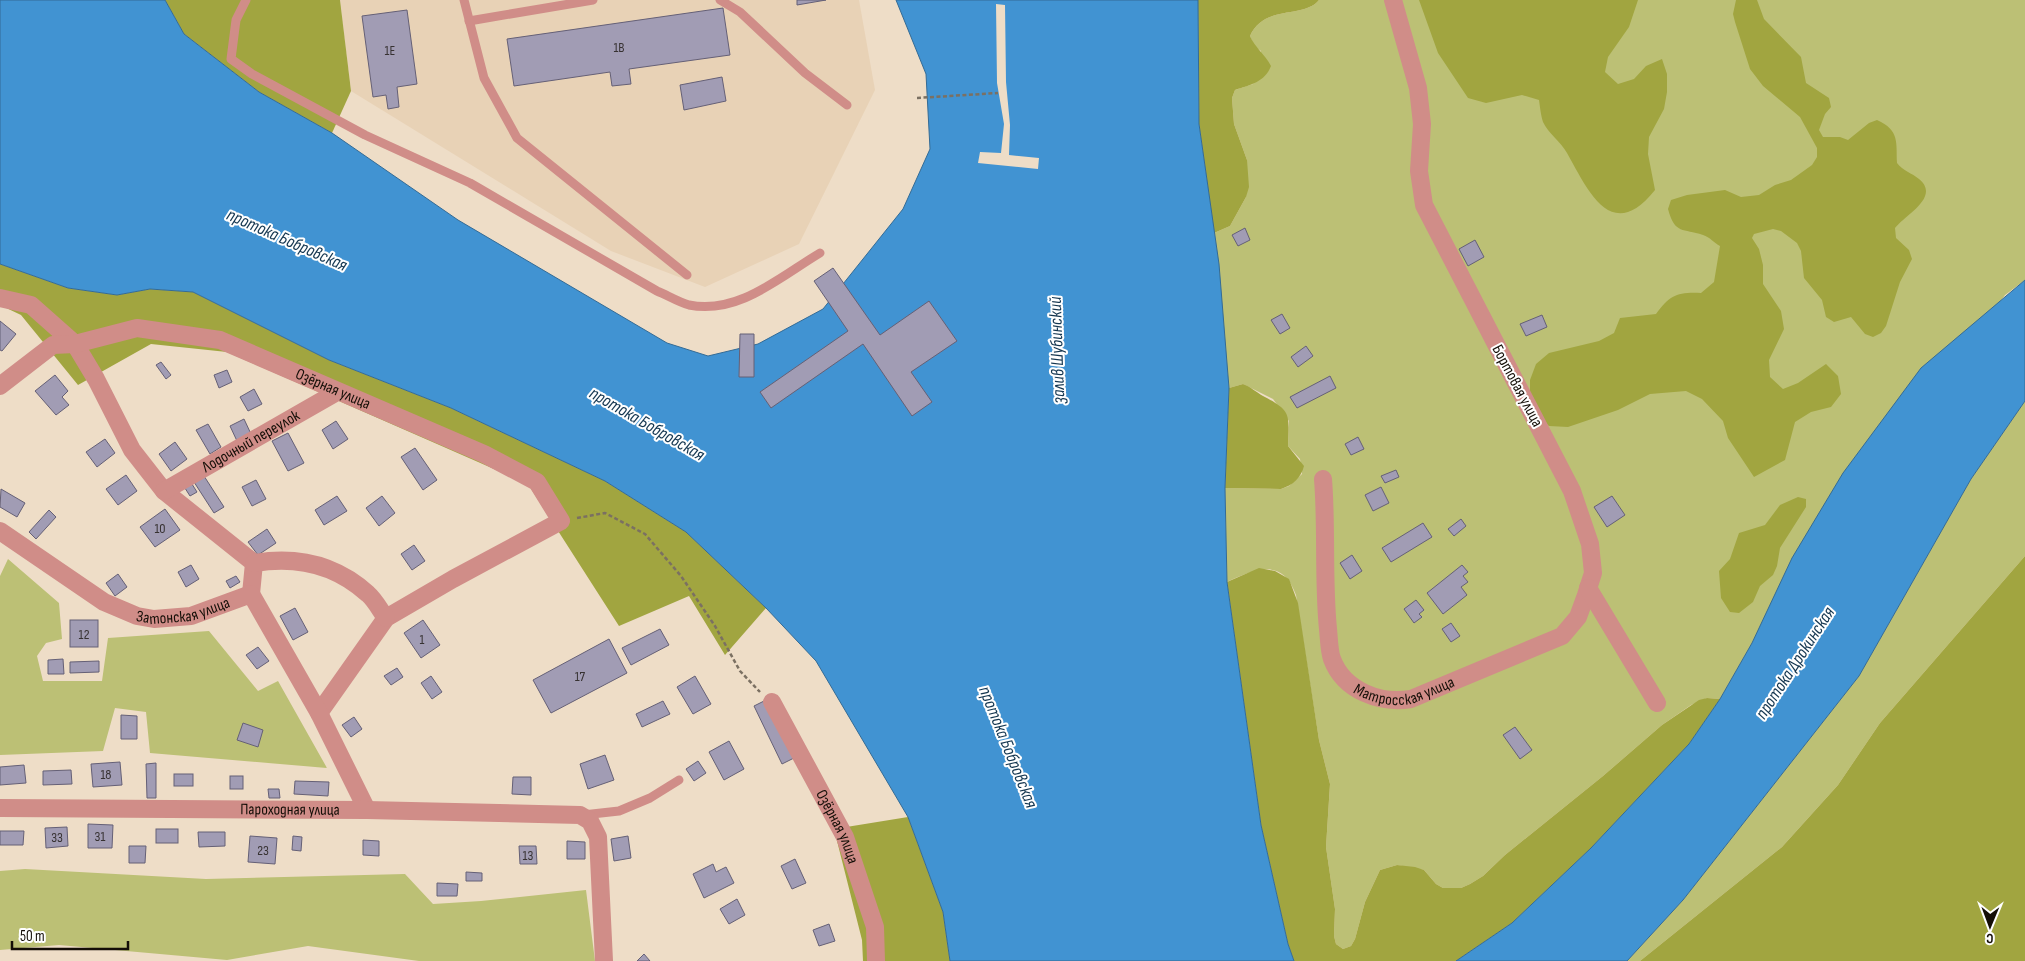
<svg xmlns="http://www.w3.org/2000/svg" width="2025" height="961" font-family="'Sofia Sans Condensed',sans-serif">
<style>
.built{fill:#e8d2b6}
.green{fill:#bcc075}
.forest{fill:#a1a540}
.water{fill:#4193d2;stroke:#346b95}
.pier{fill:#eeddc7}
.building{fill:#a19cb4;stroke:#656076}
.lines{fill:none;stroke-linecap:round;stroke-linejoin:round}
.path{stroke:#7b7062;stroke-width:2.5;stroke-dasharray:4 2.5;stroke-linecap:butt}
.lane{stroke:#d08d88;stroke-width:9}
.street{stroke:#d08d88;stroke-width:18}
.labels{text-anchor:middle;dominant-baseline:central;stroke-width:4;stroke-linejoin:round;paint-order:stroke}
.number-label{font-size:14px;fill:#373232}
.street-label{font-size:16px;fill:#140e07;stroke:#fff}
.water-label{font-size:18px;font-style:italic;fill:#143650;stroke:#fff}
</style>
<rect width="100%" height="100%" fill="#eeddc7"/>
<polygon class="built" points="340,0 859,0 875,90 799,244 705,287 611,251 351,91"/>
<g class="green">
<path d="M1319 0H2025V280L2005 295 1752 643 1720 699 1707 698 1691 705 1662 725 1603 776 1505 855 1483 876 1470 884 1461 888H1443L1436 884 1424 870 1397 865 1380 870 1365 902 1355 939 1351 946 1343 949 1336 944 1334 936 1335 909 1326 847 1330 784 1319 740 1296 595C1282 556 1254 570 1227 582L1225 488 1281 489 1289 486 1302 474 1300 459 1288 446 1289 421 1273 399 1243 384 1229 388 1214 233 1230 226 1246 197 1247 160 1234 124 1232 98 1235 90 1253 84 1261 51 1254 46 1250 36C1264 4 1304 19 1319 0Z"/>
<polygon points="2025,401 2025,556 1880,723 1838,785 1782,847 1640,961 1627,961 1683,900 1859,676 1971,479"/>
<polygon points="8,559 59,603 62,639 46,643 37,656 43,681 102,681 108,638 209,631 258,691 278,681 327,768 150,753 146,712 115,708 103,751 0,755 0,576"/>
<polygon points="25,869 206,879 405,874 433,904 481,901 586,890 595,961 419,961 308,946 227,960 59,945 0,950 0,871"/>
</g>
<g class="forest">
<polygon points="165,0 340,0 351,91 332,133 259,92 184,34"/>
<path d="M1198 0H1319C1304 19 1264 4 1250 36 1255 48 1265 54 1271 66 1265 82 1250 85 1235 90L1232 98 1234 124 1247 160 1249 187 1246 197 1230 226 1214 233 1199 124Z"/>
<path d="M1419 0H1638L1629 27 1608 57 1605 72 1618 84 1634 79 1646 66 1662 59 1667 74V92L1664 109 1649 137 1648 154 1655 190C1611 245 1588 190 1567 153 1561 142 1548 133 1543 122 1541 116 1540 107 1539 100L1522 95 1486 103 1468 98 1438 53Z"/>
<path d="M1736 0H1757L1764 19 1801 57 1806 83 1829 98 1831 107 1825 114 1819 130 1823 137H1840L1848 140 1869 123 1877 120C1900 130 1896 143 1897 163 1903 171 1912 173 1919 179 1941 197 1905 215 1895 228L1896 238 1909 250 1912 259 1900 282 1886 326 1881 333 1873 337 1865 334 1851 317 1834 322 1826 317 1822 300 1804 278 1801 251 1797 243 1781 231 1773 229 1754 234 1752 238 1759 249 1763 265V284L1781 311 1784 329 1769 360 1770 377 1783 389 1798 383 1826 364 1838 376 1841 394 1831 407 1811 412 1795 422 1785 460 1754 477 1728 438 1723 421 1702 399 1686 391 1650 394 1618 410 1568 427 1549 426 1536 414 1530 398V380L1536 364 1549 353 1599 341 1614 333 1620 318 1656 314C1670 295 1677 292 1701 293L1714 282 1720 246C1714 243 1710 237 1703 235 1683 228 1675 235 1668 209L1671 200 1687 195 1725 190 1741 197 1759 195 1775 185 1791 180 1812 165 1817 157V148L1800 117 1763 86 1750 69 1735 22 1733 14Z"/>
<polygon points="0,264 68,288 117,295 150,289 193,292 329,360 451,408 605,481 686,532 766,608 725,655 689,596 619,626 528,484 227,352 151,344 78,385 21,315 0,305"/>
<path d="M1243 384C1251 387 1256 392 1263 396 1292 411 1289 414 1288 446L1304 466C1301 478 1293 485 1281 489L1225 488 1229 388Z"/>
<polygon points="1798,497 1806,499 1806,507 1780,548 1777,566 1773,575 1760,586 1753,602 1739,613 1730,612 1721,598 1719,571 1730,559 1739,533 1765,525 1780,505"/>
<polygon points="2025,556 2025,961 1640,961 1782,847 1838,785 1880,723"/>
<polygon points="1259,568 1275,571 1289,579 1298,603 1319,740 1330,784 1326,847 1335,909 1334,936 1336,944 1343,949 1351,946 1355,939 1365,902 1380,870 1397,865 1415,867 1424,870 1436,884 1443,888 1461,888 1470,884 1483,876 1505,855 1603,776 1662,725 1699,700 1707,698 1720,699 1689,744 1591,848 1512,923 1456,961 1294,961 1288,944 1261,825 1227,582"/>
<polygon points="908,817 943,912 950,961 863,961 862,940 834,829"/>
</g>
<g class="water">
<polygon points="0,0 165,0 184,34 259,92 332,133 458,220 667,343 708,356 758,344 823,309 903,209 930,149 926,74 896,0 1198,0 1199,124 1219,264 1229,388 1225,488 1227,582 1261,825 1288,944 1294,961 950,961 943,912 908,817 816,661 766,608 686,532 605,481 451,408 329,360 193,292 150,289 117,295 68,288 0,264"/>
<polygon points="2025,280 2025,401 1971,479 1859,676 1683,900 1627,961 1456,961 1512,923 1591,848 1689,744 1720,699 1752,643 1792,558 1843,473 1921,368"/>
</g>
<polygon class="pier" points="996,4 1005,5 1006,82 1010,125 1009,155 1039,158 1038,169 978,163 980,152 1001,153 1004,124 997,83"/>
<g class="building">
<polygon points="797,0 826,0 797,5"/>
<polygon points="723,8 730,55 629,69 631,84 612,86 610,72 514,86 507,39"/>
<polygon points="407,10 417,84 397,87 399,107 388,109 386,95 373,97 362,16"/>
<polygon points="722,77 726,101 684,110 680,85"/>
<polygon points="1245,228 1250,240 1238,246 1232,235"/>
<polygon points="1475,240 1484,257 1468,266 1459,249"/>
<polygon points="833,268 880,335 929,301 957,341 911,372 932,402 912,416 863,344 771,408 760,392 848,331 814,281"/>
<polygon points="1282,314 1290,328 1280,334 1271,320"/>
<polygon points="1542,315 1547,327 1526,336 1520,324"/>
<polygon points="0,321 16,334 2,351 0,350"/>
<polygon points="740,334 754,334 754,377 739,377"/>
<polygon points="1306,346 1313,356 1298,367 1291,357"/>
<polygon points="161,362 171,375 166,379 156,365"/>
<polygon points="227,370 232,382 219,388 214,375"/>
<polygon points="55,375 68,391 62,397 69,405 56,415 35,391"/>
<polygon points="1330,376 1336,388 1297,408 1290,397"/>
<polygon points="254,389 262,404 248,411 240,397"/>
<polygon points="244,419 251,434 237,441 230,426"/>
<polygon points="336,421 348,439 333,449 322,430"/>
<polygon points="208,424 221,447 210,454 196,430"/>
<polygon points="288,433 304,463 288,471 272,441"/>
<polygon points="1358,437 1364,449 1351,455 1345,444"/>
<polygon points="105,439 115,453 97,467 86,452"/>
<polygon points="175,442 187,459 171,471 159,454"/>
<polygon points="415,448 437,480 423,490 401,457"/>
<polygon points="1396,470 1399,477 1385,483 1381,476"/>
<polygon points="126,475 137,491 118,505 106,489"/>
<polygon points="204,476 224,507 214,513 194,482"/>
<polygon points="256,480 266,499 252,506 242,487"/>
<polygon points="190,481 197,492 190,496 183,485"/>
<polygon points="1381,487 1389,503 1373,511 1365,495"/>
<polygon points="1,489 25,503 17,517 0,507"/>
<polygon points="337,496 347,511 324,525 315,510"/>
<polygon points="382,496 395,513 379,526 366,508"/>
<polygon points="1612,496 1625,515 1607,527 1594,507"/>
<polygon points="165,509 180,530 155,547 140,527"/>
<polygon points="49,510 56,517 36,539 29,532"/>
<polygon points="1461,519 1466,526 1454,536 1448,529"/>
<polygon points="1423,523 1432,537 1391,562 1382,548"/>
<polygon points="267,529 276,543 258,555 248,542"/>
<polygon points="414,545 425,561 412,570 401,554"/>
<polygon points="1352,555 1362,571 1350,579 1340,563"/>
<polygon points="191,565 199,579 186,587 178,572"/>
<polygon points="1462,565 1468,572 1463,576 1468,582 1461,587 1467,595 1443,614 1427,593"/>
<polygon points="118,574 127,587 115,596 106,583"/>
<polygon points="236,576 240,582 230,588 226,581"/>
<polygon points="1416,600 1424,610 1419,614 1422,617 1414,623 1404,609"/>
<polygon points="295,608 308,632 293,640 280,616"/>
<rect x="70" y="620" width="28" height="27"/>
<polygon points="423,620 440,645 421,658 404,633"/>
<polygon points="1451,623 1460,636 1451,642 1442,629"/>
<polygon points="660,629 669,645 631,665 622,648"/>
<polygon points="609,639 627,673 551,713 533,680"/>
<polygon points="258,647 269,661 257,669 246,655"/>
<polygon points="63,659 64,674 48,674 48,660"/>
<polygon points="99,661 99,672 70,673 70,662"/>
<polygon points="397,668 403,677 391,685 384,676"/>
<polygon points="431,676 442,692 432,699 421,683"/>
<polygon points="695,676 711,704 693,714 677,687"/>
<polygon points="766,700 794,758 782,764 754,706"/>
<polygon points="663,701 670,714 642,727 636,714"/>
<polygon points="121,715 137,716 137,739 121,739"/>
<polygon points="354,717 362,729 351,737 342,725"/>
<polygon points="243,723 263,730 258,747 237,740"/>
<polygon points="1515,727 1532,750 1520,759 1503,735"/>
<polygon points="729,741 744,769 724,780 709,752"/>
<polygon points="605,755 614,780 588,789 580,764"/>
<polygon points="698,761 706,773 694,781 686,769"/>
<polygon points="120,762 122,785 93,787 91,764"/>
<polygon points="156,763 156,798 147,798 146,764"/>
<polygon points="24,765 26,783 0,785 0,767"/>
<polygon points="71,770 72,784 43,785 43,771"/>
<rect x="174" y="774" width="19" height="12"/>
<rect x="230" y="776" width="13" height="13"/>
<polygon points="513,777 531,777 531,795 512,794"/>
<polygon points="295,781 329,782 328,796 294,794"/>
<polygon points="268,789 279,789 280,798 269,798"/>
<polygon points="88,824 113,825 112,848 88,848"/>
<polygon points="67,827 68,846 46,848 45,828"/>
<rect x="156" y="829" width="22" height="14"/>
<polygon points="0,831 24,831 23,845 0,845"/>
<polygon points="198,832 225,832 225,846 199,847"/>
<polygon points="250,836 277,838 275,864 248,862"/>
<polygon points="293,836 302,837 301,851 292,850"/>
<polygon points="628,836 631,858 614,861 611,839"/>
<polygon points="363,840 379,841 379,856 363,855"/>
<polygon points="567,841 585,842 585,859 567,859"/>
<polygon points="129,846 146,846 145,863 129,863"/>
<polygon points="519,846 536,846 537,864 520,864"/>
<polygon points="795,859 806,883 792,889 781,866"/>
<polygon points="713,864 716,872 726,867 734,883 704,898 693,874"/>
<polygon points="466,872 482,873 482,881 466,881"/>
<polygon points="437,883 458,884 457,896 437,896"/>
<polygon points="737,899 745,915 729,924 720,909"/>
<polygon points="829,924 835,941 819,946 813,930"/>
<polygon points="644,954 650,961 637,961"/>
</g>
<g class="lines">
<g class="path">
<polyline points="917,98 998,93"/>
<polyline points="577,518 605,513 645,534 681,576 715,626 740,671 760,692"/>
</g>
<g class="lane">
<path d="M246 0 236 20 231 59 252 74 365 135 470 183 657 291C667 295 678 302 689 305 738 315 780 277 820 253"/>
<polyline points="464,0 484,78 517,138 687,275"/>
<polyline points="720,0 740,12 805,73 847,105"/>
<polyline points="469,21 593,0"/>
<polyline points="583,815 619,811 650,798 679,780"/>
</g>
<g class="street">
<polyline points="0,298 31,305 75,344 96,379 132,450 164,491 254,563 251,594"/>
<path id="s1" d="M0 386 53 345 75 344 137 328 220 340 484 454 537 482 561 521 453 579 386 618 319 713"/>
<path id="s2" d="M1323 479C1327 529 1323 579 1328 629 1329 638 1329 651 1332 659 1344 691 1380 704 1411 699L1562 636 1578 617 1586 595 1593 573 1590 544 1572 491 1424 205 1419 171 1422 124 1418 88 1393 0"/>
<path id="s3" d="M164 491 337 392"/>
<path id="s4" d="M0 531 104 602 137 616 154 619 191 616 251 594 319 713 367 810"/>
<path d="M254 563C296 556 335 564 368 594 375 600 380 610 386 618"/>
<polyline points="1588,588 1657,703"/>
<path id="s5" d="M772 702 845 837 875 927 876 961"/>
<path id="s6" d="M0 808 367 810 580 815 590 821 598 837 604 961"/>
</g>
</g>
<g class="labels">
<g class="number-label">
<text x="619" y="47">1В</text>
<text x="390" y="50">1Е</text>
<text x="160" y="528">10</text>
<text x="84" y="634">12</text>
<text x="422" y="639">1</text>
<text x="580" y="676">17</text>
<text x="106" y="774">18</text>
<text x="100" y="836">31</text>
<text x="57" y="837">33</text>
<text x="263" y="850">23</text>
<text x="528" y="855">13</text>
</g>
<g class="street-label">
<text transform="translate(1517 386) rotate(62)">Бортовая улица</text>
<text stroke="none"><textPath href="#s1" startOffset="360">Озёрная улица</textPath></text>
<text stroke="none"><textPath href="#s3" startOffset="100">Лодочный переулок</textPath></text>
<text stroke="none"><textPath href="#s4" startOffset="209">Затонская улица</textPath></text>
<text stroke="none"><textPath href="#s2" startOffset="270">Матросская улица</textPath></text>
<text stroke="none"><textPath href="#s6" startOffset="290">Пароходная улица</textPath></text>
<text stroke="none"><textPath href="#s5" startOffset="141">Озёрная улица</textPath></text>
</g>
<g class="water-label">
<text transform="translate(287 240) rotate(24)">протока Бобровская</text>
<text transform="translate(1057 350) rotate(-92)">залив Шубинский</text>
<text transform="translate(647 424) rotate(30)">протока Бобровская</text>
<text transform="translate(1795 663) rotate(-57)">протока Дрокинская</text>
<text transform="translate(1008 747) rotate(68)">протока Бобровская</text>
</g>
</g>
<g transform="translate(1990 926) rotate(181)" stroke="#ffffff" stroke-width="4" paint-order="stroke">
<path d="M0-4L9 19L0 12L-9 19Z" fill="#140e07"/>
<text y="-8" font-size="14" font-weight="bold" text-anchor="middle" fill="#140e07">С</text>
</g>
<path d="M12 941v8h116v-8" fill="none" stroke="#140e07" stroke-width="2.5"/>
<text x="20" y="941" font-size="15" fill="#140e07" stroke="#ffffff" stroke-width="4" paint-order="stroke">50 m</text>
</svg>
